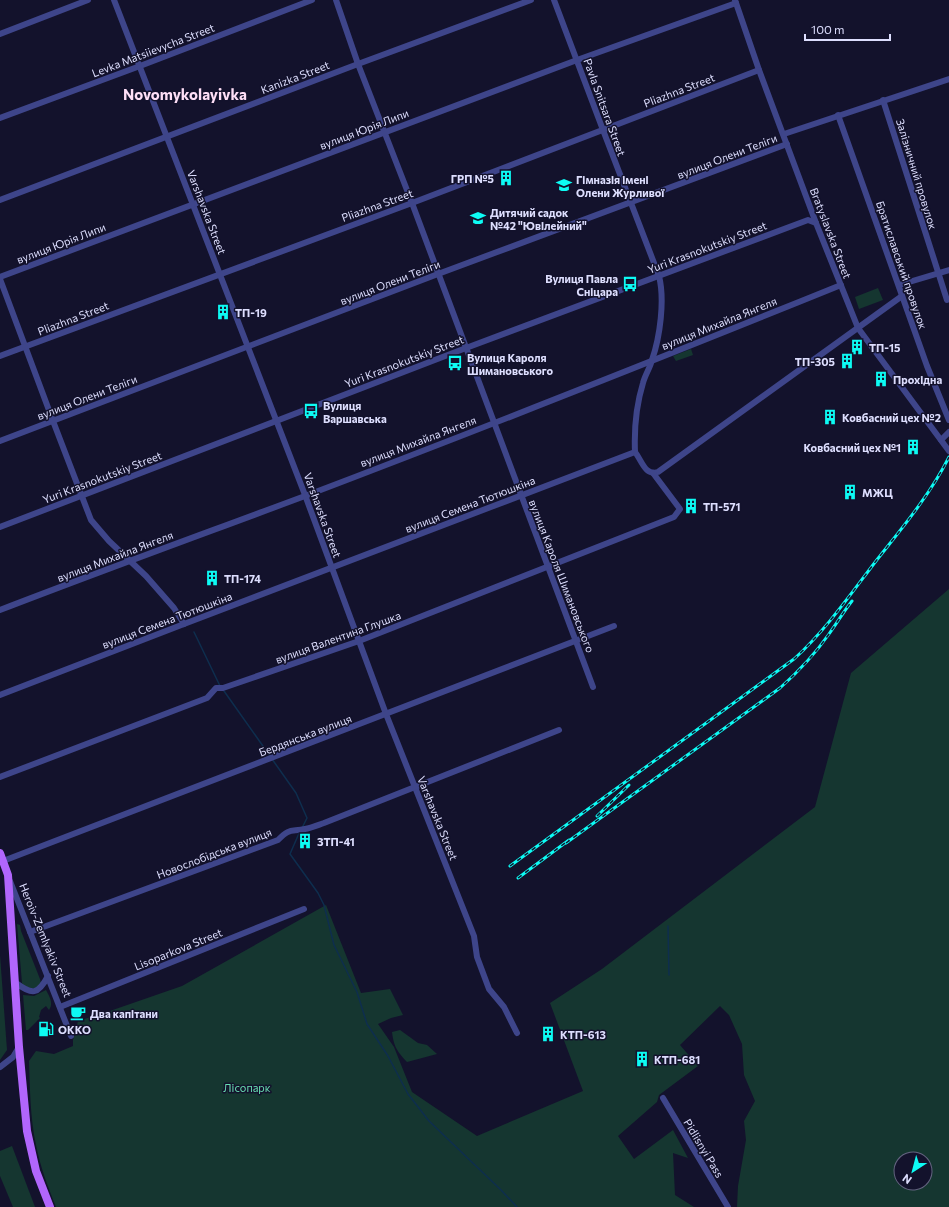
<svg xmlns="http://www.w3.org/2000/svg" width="949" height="1207" font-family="Commissioner,sans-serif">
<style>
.green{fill:#153630;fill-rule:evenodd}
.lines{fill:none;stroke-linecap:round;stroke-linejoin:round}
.stream{stroke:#0e2e4e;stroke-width:1.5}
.minor{stroke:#3e458a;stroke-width:6}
.major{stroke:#b166fc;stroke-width:8}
.rail-casing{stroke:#0dfbf4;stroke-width:3}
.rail{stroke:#13122c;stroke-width:1.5;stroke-dasharray:4.5;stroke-linecap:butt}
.labels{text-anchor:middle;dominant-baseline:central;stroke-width:3;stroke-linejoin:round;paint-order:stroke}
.street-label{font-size:11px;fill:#dddefe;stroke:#13122c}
.poi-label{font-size:11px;font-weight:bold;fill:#dddefe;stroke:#13122c;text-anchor:start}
.park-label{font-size:11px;fill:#68dfb2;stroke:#13122c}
.district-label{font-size:15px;font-weight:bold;fill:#fedff7;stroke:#13122c}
</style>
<rect width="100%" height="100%" fill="#13122c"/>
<g class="green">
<polygon points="878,288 883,300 859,309 855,297"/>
<polygon points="691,349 693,355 676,361 673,356"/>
<path d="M949 589V1207H737L738 1186 746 1140 744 1121 755 1101 744 1075 742 1044 729 1015 720 1006 680 1045 698 1066 659 1095 657 1102 618 1136 634 1159 673 1130 688 1158 673 1153 675 1195 694 1207H56C48 1187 40 1166 36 1145 30 1117 30 1088 29 1061L36 1051 54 1054 73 1046V1040L78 1021 107 1012 182 986 326 905 361 993 390 989 403 1015 391 1018 378 1024 394 1047 412 1092 477 1136 583 1091 550 1003 602 969 815 807 851 673ZM901 1159H925V1183H901Z"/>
<polygon points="17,924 20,925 21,931 40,979 41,983 37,988 29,989 23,985 22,983"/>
<polygon points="0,955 7,1050 0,1060"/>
<path d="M46 990C49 996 54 1003 49 1010L46 1006 41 1010 39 1017 40 1018 28 1030H26L23 995 34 996Z"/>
<path d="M400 1030 418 1043 427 1045 437 1054 407 1062C397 1051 394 1047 392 1032Z"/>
<polygon points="12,1146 35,1207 13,1207 0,1176 0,1151"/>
</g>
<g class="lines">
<g class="stream">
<polyline points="194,632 220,686"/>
<polyline points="224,691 270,756"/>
<polyline points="272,759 296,793 307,818 302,828"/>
<polyline points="300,831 290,854 318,893 324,905 334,945 357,992 367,1024 388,1056 408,1094 429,1121 501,1190 517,1207"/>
<polyline points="668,926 669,975"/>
</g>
<g class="minor">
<polyline points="114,0 305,495 386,714 474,936 477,957 489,989 504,1007 517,1033"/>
<polyline points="336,0 358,64 412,203 593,687"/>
<path d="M554 0 603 130 659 276C665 300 660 337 652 360 650 368 645 375 643 383 636 406 634 428 635 452"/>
<polyline points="735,0 759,70 816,223 858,328 949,451"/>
<polyline points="0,34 88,0"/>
<polyline points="883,100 947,300"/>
<polyline points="838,115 927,366 949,420"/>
<polyline points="0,118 140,66 312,0"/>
<polyline points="784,134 949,79"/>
<polyline points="0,200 358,64 531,0"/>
<polyline points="0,277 577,60 736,3"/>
<polyline points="0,279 53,421 91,520 109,541 146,576 174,608 184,624"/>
<polyline points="899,285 949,270"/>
<polyline points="0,356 412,203 759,70"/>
<polyline points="941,440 949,432"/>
<polyline points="0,441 438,274 787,144"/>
<path d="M635 452C642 461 645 476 658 472L902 296"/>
<polyline points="0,527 466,348 808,220 816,223"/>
<path d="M0 610C101 571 203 534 305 496 484 428 663 357 841 285"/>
<polyline points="0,695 184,624 635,452"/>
<polyline points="0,777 186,706 207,698 216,688 223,688 359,641 674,517 680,509 653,473"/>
<polyline points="3,861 614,626"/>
<polyline points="10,881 71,1036"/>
<path d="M30 932 278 840C290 828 290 832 305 829 311 828 318 825 324 823L559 730"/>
<path d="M16 983C32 995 38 995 48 976"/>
<polyline points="60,1007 304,909"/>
<polyline points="0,1067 13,1057 19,1047"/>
<polyline points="663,1098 728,1207"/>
</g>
<polyline class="major" points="0,853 8,875 19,1047 27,1131 36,1171 50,1207"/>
<defs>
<g id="rail">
<polyline points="597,816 629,785"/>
<path d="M566 843 780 688C798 672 815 654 829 634 837 623 844 611 852 601"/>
<path d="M510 866 794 659C825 631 850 595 876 561 902 528 930 495 949 457"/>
<polyline points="518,878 569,840"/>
</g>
</defs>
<use href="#rail" class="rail-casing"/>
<use href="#rail" class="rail"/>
</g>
<defs>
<symbol id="building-bare" viewBox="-9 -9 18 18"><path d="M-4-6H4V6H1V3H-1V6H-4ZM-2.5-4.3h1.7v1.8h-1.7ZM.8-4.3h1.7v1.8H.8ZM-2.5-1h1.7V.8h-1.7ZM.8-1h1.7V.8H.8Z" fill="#0dfbf4" stroke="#13122c" stroke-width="2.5" paint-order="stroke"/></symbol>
<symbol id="school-bare" viewBox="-9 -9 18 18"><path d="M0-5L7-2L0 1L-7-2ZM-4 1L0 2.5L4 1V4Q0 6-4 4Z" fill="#0dfbf4" stroke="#13122c" stroke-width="2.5" paint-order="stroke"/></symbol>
<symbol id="bus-bare" viewBox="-9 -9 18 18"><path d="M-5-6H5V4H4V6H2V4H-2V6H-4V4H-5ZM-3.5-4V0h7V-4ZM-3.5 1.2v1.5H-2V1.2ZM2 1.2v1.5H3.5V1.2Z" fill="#0dfbf4" stroke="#13122c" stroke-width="2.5" paint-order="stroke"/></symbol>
<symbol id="cafe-bare" viewBox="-9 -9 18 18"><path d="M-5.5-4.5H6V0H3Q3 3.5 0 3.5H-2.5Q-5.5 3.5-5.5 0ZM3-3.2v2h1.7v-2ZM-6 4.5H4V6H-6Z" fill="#0dfbf4" stroke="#13122c" stroke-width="2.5" paint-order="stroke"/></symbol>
<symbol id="fuel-bare" viewBox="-9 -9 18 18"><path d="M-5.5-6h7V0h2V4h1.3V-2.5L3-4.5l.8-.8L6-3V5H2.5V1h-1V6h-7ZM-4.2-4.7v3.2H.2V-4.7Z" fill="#0dfbf4" stroke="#13122c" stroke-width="2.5" paint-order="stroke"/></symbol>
</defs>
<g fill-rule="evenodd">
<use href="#building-bare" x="495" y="167" width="22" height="22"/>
<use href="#school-bare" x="553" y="174" width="22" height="22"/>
<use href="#school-bare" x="467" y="207" width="22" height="22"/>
<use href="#bus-bare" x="619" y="273" width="22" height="22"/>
<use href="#building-bare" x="212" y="301" width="22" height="22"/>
<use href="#building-bare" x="846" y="336" width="22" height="22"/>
<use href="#building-bare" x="836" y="350" width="22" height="22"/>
<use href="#bus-bare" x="444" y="352" width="22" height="22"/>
<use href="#building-bare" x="870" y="368" width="22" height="22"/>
<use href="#bus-bare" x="300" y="400" width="22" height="22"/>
<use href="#building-bare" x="819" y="406" width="22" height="22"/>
<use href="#building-bare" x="902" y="436" width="22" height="22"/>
<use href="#building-bare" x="839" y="481" width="22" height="22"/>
<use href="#building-bare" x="680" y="495" width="22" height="22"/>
<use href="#building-bare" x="201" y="567" width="22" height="22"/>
<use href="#building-bare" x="294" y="830" width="22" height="22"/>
<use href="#cafe-bare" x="67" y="1002" width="22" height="22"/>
<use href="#fuel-bare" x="35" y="1018" width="22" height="22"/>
<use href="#building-bare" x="537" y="1023" width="22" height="22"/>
<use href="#building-bare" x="631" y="1048" width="22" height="22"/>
</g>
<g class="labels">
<g class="street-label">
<text transform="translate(153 50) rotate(-21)">Levka Matsiievycha Street</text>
<text transform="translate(295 77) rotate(-21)">Kanizka Street</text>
<text transform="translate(679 90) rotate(-21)">Pliazhna Street</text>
<text transform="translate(605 107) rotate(70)">Pavla Snitsara Street</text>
<text transform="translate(364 129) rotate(-21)">вулиця Юрія Липи</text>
<text transform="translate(727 156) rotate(-21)">вулиця Олени Теліги</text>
<text transform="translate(917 174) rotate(73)">Залізничний провулок</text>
<text transform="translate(377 205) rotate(-20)">Pliazhna Street</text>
<text transform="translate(207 212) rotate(69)">Varshavska Street</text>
<text transform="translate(831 233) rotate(69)">Bratyslavska Street</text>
<text transform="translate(61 243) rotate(-21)">вулиця Юрія Липи</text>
<text transform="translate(707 247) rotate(-21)">Yuri Krasnokutskiy Street</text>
<text transform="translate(902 265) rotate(71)">Братиславський провулок</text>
<text transform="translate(390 282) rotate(-21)">вулиця Олени Теліги</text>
<text transform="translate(73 318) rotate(-21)">Pliazhna Street</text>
<text transform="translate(719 323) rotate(-22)">вулиця Михайла Янгеля</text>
<text transform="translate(404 361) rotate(-21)">Yuri Krasnokutskiy Street</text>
<text transform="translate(87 397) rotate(-21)">вулиця Олени Теліги</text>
<text transform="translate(418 441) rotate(-21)">вулиця Михайла Янгеля</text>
<text transform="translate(102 477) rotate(-21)">Yuri Krasnokutskiy Street</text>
<text transform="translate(470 504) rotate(-21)">вулиця Семена Тютюшкіна</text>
<text transform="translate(323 515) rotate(70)">Varshavska Street</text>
<text transform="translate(115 556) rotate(-21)">вулиця Михайла Янгеля</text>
<text transform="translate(562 576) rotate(69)">вулиця Кароля Шимановського</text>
<text transform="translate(167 620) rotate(-21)">вулиця Семена Тютюшкіна</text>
<text transform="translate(338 637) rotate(-20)">вулиця Валентина Глушка</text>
<text transform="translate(305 735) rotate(-21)">Бердянська вулиця</text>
<text transform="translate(438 818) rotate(68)">Varshavska Street</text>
<text transform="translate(214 853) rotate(-21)">Новослобідська вулиця</text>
<text transform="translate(46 940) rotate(68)">Heroiv-Zemlyakiv Street</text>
<text transform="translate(178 949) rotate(-22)">Lisoparkova Street</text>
<text transform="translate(704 1148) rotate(59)">Pidlisnyi Pass</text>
</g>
<g class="poi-label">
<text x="494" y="178" text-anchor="end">ГРП №5</text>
<text x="576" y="179">Гімназія імені<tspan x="576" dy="13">Олени Журливої</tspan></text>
<text x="490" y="212">Дитячий садок<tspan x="490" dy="13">№42 "Ювілейний"</tspan></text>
<text x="618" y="278" text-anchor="end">Вулиця Павла<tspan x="618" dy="13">Сніцара</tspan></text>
<text x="235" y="312">ТП-19</text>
<text x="869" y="347">ТП-15</text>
<text x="467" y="357">Вулиця Кароля<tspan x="467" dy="13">Шимановського</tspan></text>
<text x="835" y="361" text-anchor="end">ТП-305</text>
<text x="893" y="379">Прохідна</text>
<text x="323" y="405">Вулиця<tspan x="323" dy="13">Варшавська</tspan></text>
<text x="842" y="417">Ковбасний цех №2</text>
<text x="901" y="447" text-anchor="end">Ковбасний цех №1</text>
<text x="862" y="492">МЖЦ</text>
<text x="703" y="506">ТП-571</text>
<text x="224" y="578">ТП-174</text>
<text x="317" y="841">ЗТП-41</text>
<text x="90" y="1013">Два капітани</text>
<text x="58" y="1029">OKKO</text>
<text x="560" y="1034">КТП-613</text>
<text x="654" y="1059">КТП-681</text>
</g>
<g class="park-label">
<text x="247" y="1087">Лісопарк</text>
</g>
<g class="district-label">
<text x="185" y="94">Novomykolayivka</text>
</g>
</g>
<g transform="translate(913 1171) rotate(216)"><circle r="19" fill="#13122c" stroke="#646480"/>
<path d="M0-3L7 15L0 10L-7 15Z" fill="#0dfbf4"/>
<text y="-6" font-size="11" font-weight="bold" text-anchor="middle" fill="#dddefe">N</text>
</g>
<path d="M805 34v6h85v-6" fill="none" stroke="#dddefe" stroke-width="2"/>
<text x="811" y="34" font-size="12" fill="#dddefe" stroke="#13122c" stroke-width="3" paint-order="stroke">100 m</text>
</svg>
